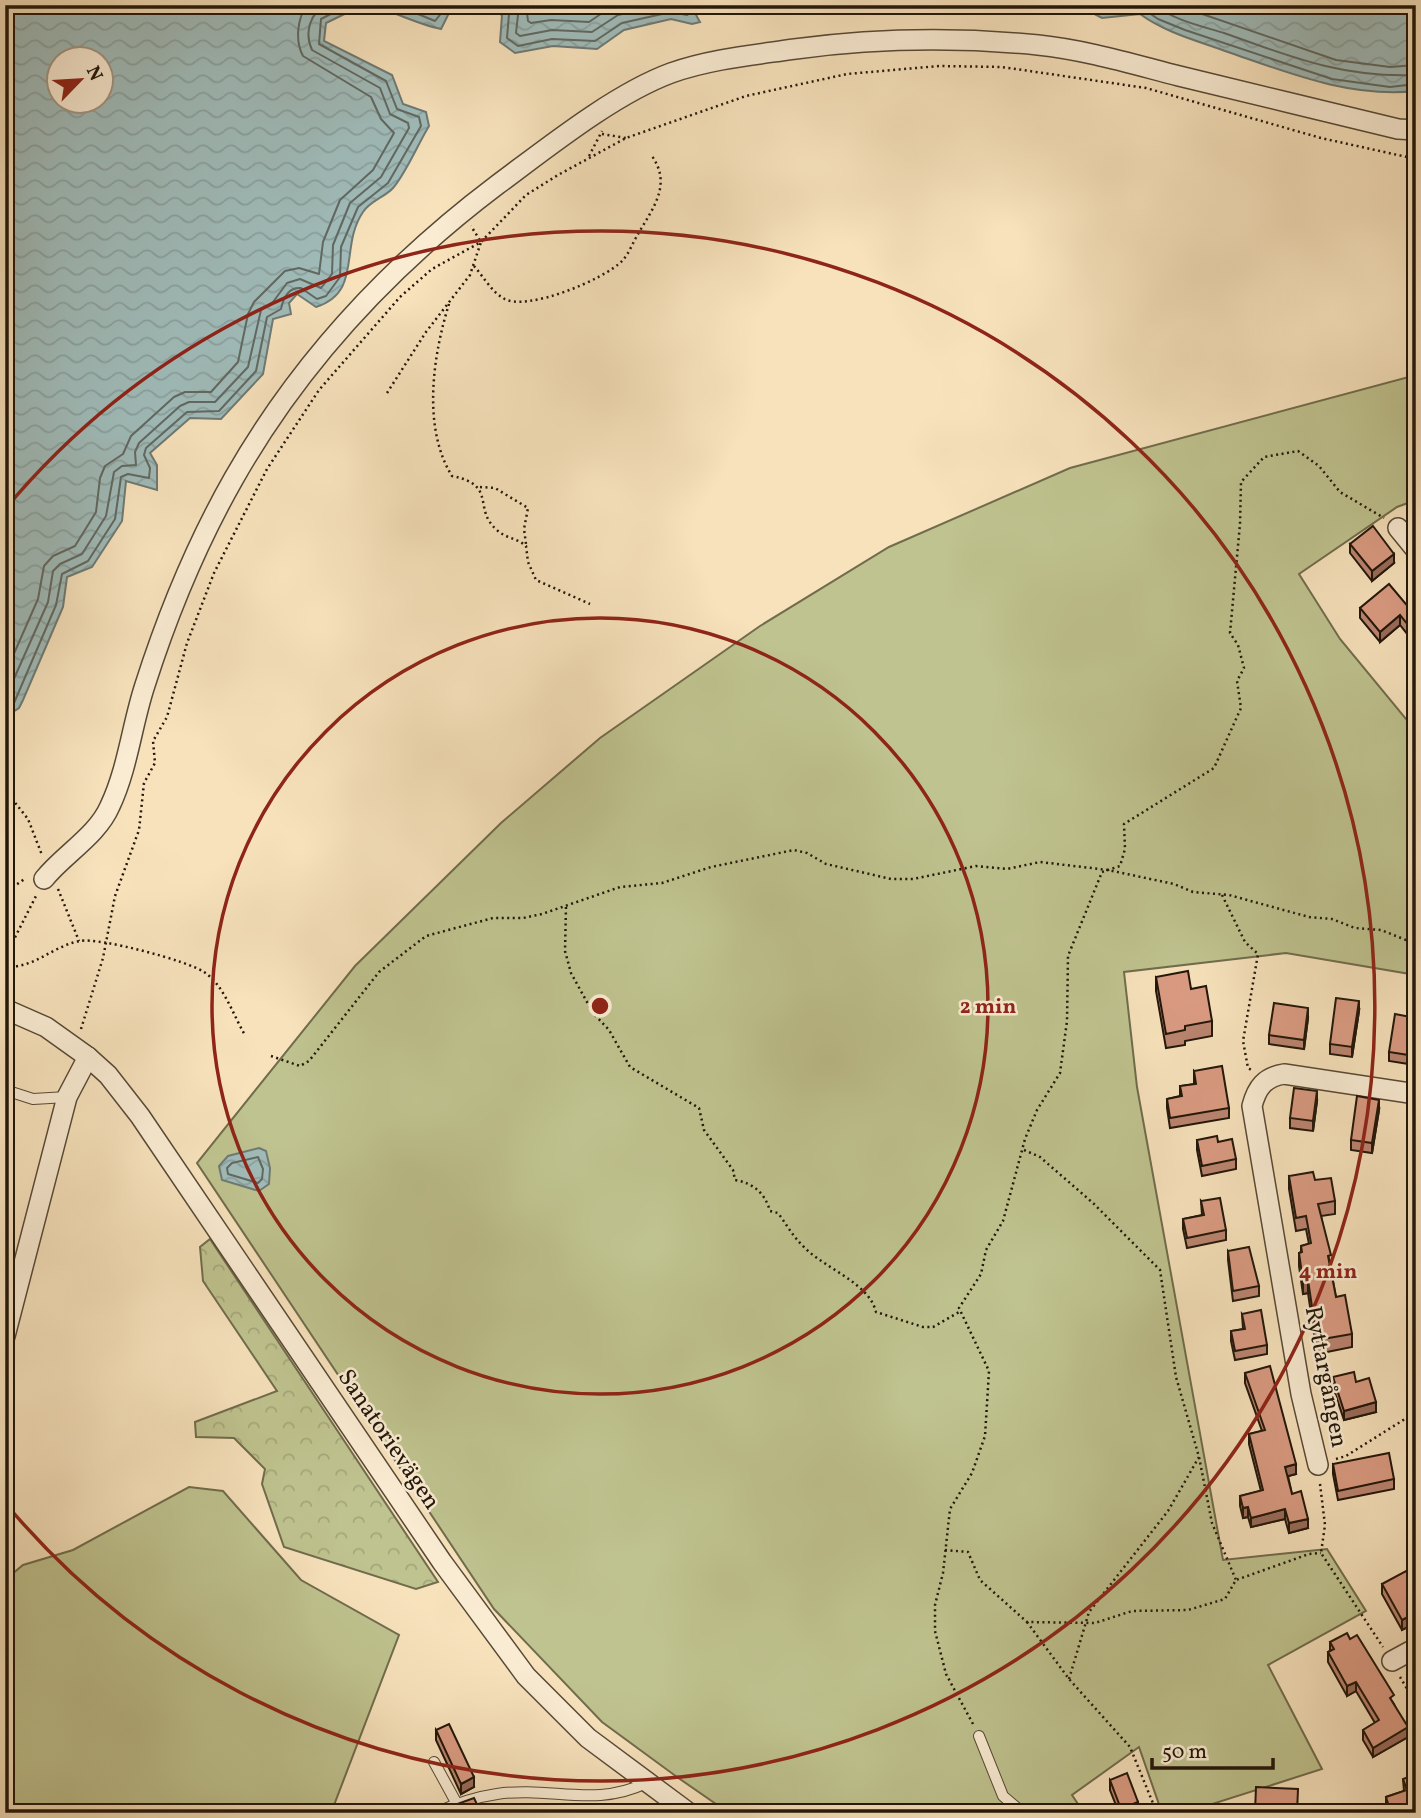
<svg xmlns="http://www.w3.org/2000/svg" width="1421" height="1818" font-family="Vollkorn,serif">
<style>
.green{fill:#bfc38f;stroke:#706c4c;stroke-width:2}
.forest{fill:url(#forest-crowns);stroke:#706c4c;stroke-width:2}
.water{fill:url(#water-waves);stroke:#6e7a74;stroke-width:2;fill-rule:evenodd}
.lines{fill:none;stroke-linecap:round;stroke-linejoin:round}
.shore{stroke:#616962;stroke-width:2}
.lane-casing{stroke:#574936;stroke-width:12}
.street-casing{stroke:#574936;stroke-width:22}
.path{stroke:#22160a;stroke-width:2.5;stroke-dasharray:2 3.5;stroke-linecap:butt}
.lane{stroke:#faecd3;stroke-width:10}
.street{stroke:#faecd3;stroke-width:19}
.wall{fill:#bb8570;stroke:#22160a;stroke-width:2}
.shaded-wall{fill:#996c5b;stroke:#22160a;stroke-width:2}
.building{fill:#da9b82;stroke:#22160a;stroke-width:2}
.ring{fill:none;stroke:#8f2418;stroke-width:3.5}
.labels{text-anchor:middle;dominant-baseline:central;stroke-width:5;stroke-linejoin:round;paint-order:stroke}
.street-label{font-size:24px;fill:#22160a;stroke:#faecd3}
.centre{fill:#8f2418;stroke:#faecd3;stroke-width:3.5}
.ring-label{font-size:21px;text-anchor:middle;font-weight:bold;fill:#8f2418;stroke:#faecd3;stroke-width:5;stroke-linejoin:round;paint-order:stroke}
</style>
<defs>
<pattern id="forest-crowns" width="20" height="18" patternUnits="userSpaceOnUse" patternTransform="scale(1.75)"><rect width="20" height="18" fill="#bfc38f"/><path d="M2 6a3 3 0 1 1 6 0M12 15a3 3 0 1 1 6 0" fill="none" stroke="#a4a77a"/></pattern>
<pattern id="water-waves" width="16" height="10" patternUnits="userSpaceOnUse" patternTransform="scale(1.75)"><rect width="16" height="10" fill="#a0bcba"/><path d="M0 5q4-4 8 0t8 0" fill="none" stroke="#8aa19f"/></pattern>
</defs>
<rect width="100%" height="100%" fill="#f7e2bc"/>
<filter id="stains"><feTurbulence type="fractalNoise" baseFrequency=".00286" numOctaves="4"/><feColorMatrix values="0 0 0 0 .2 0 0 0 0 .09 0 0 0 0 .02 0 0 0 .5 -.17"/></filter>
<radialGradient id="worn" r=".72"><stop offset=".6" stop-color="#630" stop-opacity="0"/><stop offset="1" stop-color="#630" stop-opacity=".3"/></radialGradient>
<g class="green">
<polygon points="1416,375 1416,500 1397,507 1299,574 1340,639 1416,731 1416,975 1286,953 1124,972 1137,1087 1223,1560 1327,1549 1366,1611 1268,1665 1322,1769 1184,1813 1162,1813 1139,1747 1072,1795 1084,1813 729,1813 677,1777 602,1722 494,1609 197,1163 355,966 501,823 600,738 760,626 889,547 1070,468"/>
<polygon points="189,1487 223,1491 301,1580 399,1635 331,1813 5,1813 5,1580 23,1565 73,1550"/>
</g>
<polygon class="forest" points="210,1239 438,1582 416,1589 284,1547 262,1484 265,1469 234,1438 196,1437 195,1422 277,1391 203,1281 200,1247"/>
<g class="water">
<path d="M5 5H363L326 23 324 41 392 75 403 104 426 112 429 126C418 144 406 173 393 188 385 197 370 201 363 212 339 247 363 292 316 307L297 294 289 303 291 314 273 319 263 374 221 419 190 418 150 453 157 465V490L126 481 122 521 92 567 67 577 63 607 23 700 19 708 5 717ZM60 60H102V102H60Z"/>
<path d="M373 5H715L696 15 700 22 692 24 671 19 624 30 597 49 553 46 515 53 500 42 502 15 485 6 473 13H449L441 29C417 24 396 13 373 5Z"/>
<path d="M1077 5H1416V91C1350 98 1289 73 1228 52 1198 41 1166 33 1140 14L1102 18Z"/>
<polygon points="259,1148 266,1151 270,1168 269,1184 259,1191 222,1180 219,1166 228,1156"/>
</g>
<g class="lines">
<g class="shore">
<polyline points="396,5 435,21 447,6 471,5"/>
<polyline points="499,5 509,14 507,38 518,46 552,39 595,41 622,23 671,12 687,15 698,5"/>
<polyline points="514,5 518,15 516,33 520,36 552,30 592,32 618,15 661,5"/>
<polyline points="526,5 528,21 531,23 551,20 589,22 614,5"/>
<polyline points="1092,5 1104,11 1142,8 1158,19 1185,30 1332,79 1390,87 1416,84"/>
<path d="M1154 5C1174 20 1201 26 1224 33 1291 57 1343 78 1416 75"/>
<polyline points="1176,5 1336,60 1390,67 1416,65"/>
<path d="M5 674 38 599 44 566 53 556 75 546 96 512 100 478 105 466 123 454 131 436 174 397 185 392H211L238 362 248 314 254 302 285 271 299 268 319 274 323 242 340 200 373 170 394 133 381 119 371 97 303 56C295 41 297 19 307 5"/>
<path d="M5 699 48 602 53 571 60 564 82 554 106 516 114 472 122 466 136 465 135 452 139 443 180 406 189 402H215L248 367 261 310 273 302 287 283 300 279 321 288 332 274 333 245 350 203 381 177 409 128 408 123 390 114 380 88 312 50C304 33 310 12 327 5"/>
<path d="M5 710 14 703 56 605 62 574 88 561 115 519 121 477 128 474 149 478 150 468 144 455 146 448 187 412 219 411 256 371 267 317 281 309C283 299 288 287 301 288L317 299 326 296 340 277 341 247 358 207 388 183 421 126 419 117 397 109 386 81 319 44 321 19 348 5"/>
<polygon points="258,1157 263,1169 262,1179 258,1183 228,1174 227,1168 232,1163"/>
</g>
<defs>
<g id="lane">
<polyline points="5,1090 33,1099 67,1097"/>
<polyline points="979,1736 1003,1796 1023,1813"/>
<polyline points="434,1762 457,1804"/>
<path d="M436 1813C455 1804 476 1797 497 1794 551 1786 594 1808 646 1783"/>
</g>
<g id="street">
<polyline points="1398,528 1416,550"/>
<path d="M44 879C64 854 97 836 110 806 128 768 132 724 145 685 168 613 197 543 234 478 300 362 391 265 497 185 547 148 614 94 671 73 710 59 754 55 795 49 877 38 956 37 1038 45 1086 50 1132 64 1179 76 1252 94 1325 111 1398 129L1416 130"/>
<polyline points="5,1009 46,1027 88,1057"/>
<polyline points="5,1336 67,1097 88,1057 108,1075 140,1116 442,1562 526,1676 588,1738 689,1813"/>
<path d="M1318 1465 1301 1394 1252 1106C1257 1087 1265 1077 1284 1074L1416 1094"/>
<polyline points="1392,1661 1416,1648"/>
</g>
</defs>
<use href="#lane" class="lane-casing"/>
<use href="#street" class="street-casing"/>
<g class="path">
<polyline points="602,134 626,138"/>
<polyline points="589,156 602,131"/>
<polyline points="1408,159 1416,165"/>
<path d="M474 266C483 276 491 291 503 298 525 313 605 279 622 261 629 254 633 242 638 234 653 208 672 185 652 156"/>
<path d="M449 304C433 355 422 428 452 476 498 485 472 509 497 530 505 538 517 538 526 546L528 562 536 580 590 604"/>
<polyline points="387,393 426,332 470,275 481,242 471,226"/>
<polyline points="480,487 495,488 528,508 524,529 526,544"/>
<polyline points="5,790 28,819 42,855"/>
<polyline points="58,889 79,941"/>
<polyline points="1222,895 1245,942 1258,954 1243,1041 1248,1068 1253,1071"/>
<path d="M566 907 565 951 571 973 593 1013 609 1030 630 1067 699 1108 704 1130 733 1170 735 1180C753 1183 765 1193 770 1211L778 1213C787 1225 793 1237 805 1248 826 1269 869 1283 876 1312L923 1327H933L959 1312"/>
<polyline points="5,908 13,887 26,878"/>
<polyline points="5,957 37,894"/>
<path d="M5 967C36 968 52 946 80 941 99 937 188 961 204 972 224 985 233 1015 245 1035"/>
<polyline points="81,1029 103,958 115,896 139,830 144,783 155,763 153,741 167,717 187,643 214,573 267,469 319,390 400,297 432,269 481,242 526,195 558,175 626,138 746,96 847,74 939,66 1002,67 1146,88 1321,138 1416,159"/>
<polyline points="271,1056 300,1066 309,1061 379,972 426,936 493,918 523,918 542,914 620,887 662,883 711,867 794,850 807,853 826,864 891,879 913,879 976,866 1007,869 1040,862 1108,870 1174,884 1193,892 1229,895 1309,917 1332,919 1355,928 1381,930 1416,944"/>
<polyline points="1024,1150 1040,1157 1093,1203 1160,1270 1176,1377 1199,1457 1212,1523 1236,1580"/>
<polyline points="1336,1459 1346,1456 1416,1412"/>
<polyline points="1320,1484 1325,1525 1321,1553 1383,1647"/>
<polyline points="945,1550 968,1552 980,1580 1027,1622 1095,1623 1132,1611 1188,1610 1225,1599 1236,1580 1309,1554 1321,1553"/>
<polyline points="1027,1622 1069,1679 1130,1747 1157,1813"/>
<polyline points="1400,1677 1416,1704"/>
<polyline points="1069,1679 1089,1612 1168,1511 1199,1457"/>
<polyline points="973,1724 946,1674 935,1631 935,1605 943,1573 950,1509 972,1473 985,1436 989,1371 959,1308 981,1274 986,1250 1003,1221 1025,1139 1037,1110 1060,1073 1067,1021 1068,956 1102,872 1120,866 1125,849 1124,824 1214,768 1241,708 1237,681 1244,668 1238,645 1230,633 1240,524 1241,482 1264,457 1298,451 1319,466 1340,492 1384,518"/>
</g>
<use href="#lane" class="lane"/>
<use href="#street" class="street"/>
</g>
<g class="wall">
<polygon points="1350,544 1394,563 1372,581 1350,553"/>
<polygon points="1360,608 1416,616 1416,658 1409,650 1409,640 1411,639 1400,625 1380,642 1360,618"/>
<polygon points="1156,977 1191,989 1212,1021 1212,1036 1185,1041 1185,1045 1166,1048 1156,991"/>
<polygon points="1359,1011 1352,1057 1330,1054 1330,1044"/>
<polygon points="1308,1018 1304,1049 1269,1044 1269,1035"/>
<polygon points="1416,1018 1415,1065 1389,1061 1389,1052"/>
<polygon points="1194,1071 1229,1108 1229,1118 1170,1128 1167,1108 1167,1099 1180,1096 1180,1086 1194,1084"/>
<polygon points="1416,1099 1416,1154 1408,1153 1408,1138"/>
<polygon points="1317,1101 1313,1131 1290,1128 1290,1118"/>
<polygon points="1379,1110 1372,1153 1351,1150 1351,1140"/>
<polygon points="1197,1140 1218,1142 1236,1159 1236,1169 1202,1176 1197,1150"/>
<polygon points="1289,1176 1315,1180 1335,1201 1335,1214 1321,1216 1336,1297 1352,1334 1352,1347 1317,1354 1308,1293 1303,1294 1299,1266 1299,1253 1301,1252 1301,1246 1309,1244 1306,1229 1296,1231 1289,1189"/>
<polygon points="1201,1201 1226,1230 1226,1240 1187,1248 1183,1229 1183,1219 1202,1215"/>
<polygon points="1228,1251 1259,1286 1259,1296 1233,1301 1228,1260"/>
<polygon points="1242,1314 1267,1345 1267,1354 1235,1360 1231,1341 1231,1331 1243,1329"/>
<polygon points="1245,1373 1296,1474 1288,1476 1292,1494 1308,1528 1289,1533 1285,1519 1251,1527 1248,1517 1243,1518 1240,1506 1240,1496 1261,1491 1249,1444 1249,1434 1262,1431 1245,1383"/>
<polygon points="1333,1377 1356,1382 1376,1412 1344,1420 1333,1387"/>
<polygon points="1333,1464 1394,1479 1394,1489 1338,1500 1333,1474"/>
<polygon points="1382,1584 1416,1589 1416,1623 1402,1630 1382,1594"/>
<polygon points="1350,1639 1394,1704 1408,1737 1373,1757 1363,1740 1363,1730 1375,1723 1356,1691 1347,1696 1328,1662 1328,1652 1330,1651 1330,1642"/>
<polygon points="436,1730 474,1787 461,1794 436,1740"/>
<polygon points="1403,1779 1416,1813 1388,1813 1386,1807 1386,1797 1404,1791"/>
<polygon points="1110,1780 1138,1812 1119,1813 1110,1790"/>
</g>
<g class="shaded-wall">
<polygon points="1394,554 1394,563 1372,581 1372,571"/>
<polygon points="1400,615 1400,625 1380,642 1380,632"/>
<polygon points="1359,1001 1359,1011 1352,1057 1352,1047"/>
<polygon points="1308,1008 1308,1018 1304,1049 1304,1040"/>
<polygon points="1317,1091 1317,1101 1313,1131 1313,1121"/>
<polygon points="1379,1100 1379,1110 1372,1153 1372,1143"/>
<polygon points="1308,1280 1308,1293 1303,1294 1303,1281"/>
<polygon points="1376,1402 1376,1412 1344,1420 1344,1411"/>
<polygon points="1296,1464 1296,1474 1285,1477 1285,1467"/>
<polygon points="1248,1507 1248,1517 1243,1518 1243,1508"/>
<polygon points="1285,1509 1285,1519 1251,1527 1251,1518"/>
<polygon points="1308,1519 1308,1528 1289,1533 1289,1523"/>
<polygon points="1416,1613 1416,1623 1402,1630 1402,1620"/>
<polygon points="1356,1682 1356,1691 1347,1696 1347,1686"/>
<polygon points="1408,1727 1408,1737 1373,1757 1373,1748"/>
<polygon points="474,1777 474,1787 461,1794 461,1784"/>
<polygon points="1138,1802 1138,1812 1121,1813 1121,1809"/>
</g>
<g class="building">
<polygon points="1373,526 1394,554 1372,571 1350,544"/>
<polygon points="1389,584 1416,616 1416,649 1409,640 1416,635 1400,615 1380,632 1360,608"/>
<polygon points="1188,971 1191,989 1206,986 1212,1021 1185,1026 1185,1030 1166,1034 1156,977"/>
<polygon points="1336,998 1359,1001 1352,1047 1330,1044"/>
<polygon points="1274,1003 1308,1008 1304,1040 1269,1035"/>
<polygon points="1395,1014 1416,1018 1416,1048 1415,1056 1389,1052"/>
<polygon points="1222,1066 1229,1108 1170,1118 1167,1099 1182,1096 1180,1086 1196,1084 1194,1071"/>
<polygon points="1294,1088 1317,1091 1313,1121 1290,1118"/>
<polygon points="1357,1096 1379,1100 1372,1143 1351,1140"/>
<polygon points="1413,1099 1416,1099 1416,1139 1408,1138"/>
<polygon points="1217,1136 1218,1142 1232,1139 1236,1159 1202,1166 1197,1140"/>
<polygon points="1313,1172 1315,1180 1331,1178 1335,1201 1318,1204 1331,1255 1328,1256 1336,1297 1345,1295 1352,1334 1317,1340 1308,1280 1303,1281 1299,1253 1302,1252 1301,1246 1311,1243 1306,1216 1296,1218 1289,1176"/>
<polygon points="1220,1198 1226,1230 1187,1238 1183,1219 1204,1215 1201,1201"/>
<polygon points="1249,1247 1259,1286 1233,1291 1228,1251"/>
<polygon points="1261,1310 1267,1345 1235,1351 1231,1331 1245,1329 1242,1314"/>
<polygon points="1270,1366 1296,1464 1285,1467 1292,1494 1301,1491 1308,1519 1289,1523 1285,1509 1251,1518 1248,1507 1243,1508 1240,1496 1263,1490 1249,1434 1265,1430 1245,1373"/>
<polygon points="1354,1372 1356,1382 1369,1378 1376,1402 1344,1411 1333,1377"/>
<polygon points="1389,1453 1394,1479 1338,1491 1333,1464"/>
<polygon points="1406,1571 1416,1589 1416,1613 1402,1620 1382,1584"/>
<polygon points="1347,1633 1350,1639 1357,1635 1394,1695 1390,1698 1408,1727 1373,1748 1363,1730 1379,1720 1356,1682 1347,1686 1328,1652 1334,1649 1330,1642"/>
<polygon points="449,1724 474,1777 461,1784 436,1730"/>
<polygon points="1127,1773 1138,1802 1121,1809 1110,1780"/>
<polygon points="1416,1774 1416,1805 1414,1805 1416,1810 1407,1813 1391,1813 1386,1797 1407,1790 1403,1779"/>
<polygon points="1256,1787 1298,1789 1297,1813 1255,1812"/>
<polygon points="474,1798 481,1813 448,1813 446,1808"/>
</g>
<g class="ring">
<circle cx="600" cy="1006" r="388"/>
<path d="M6 508A775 775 0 1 1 6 1504"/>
</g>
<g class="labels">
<g class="street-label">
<text transform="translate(1325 1377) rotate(79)">Ryttargången</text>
<text transform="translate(388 1440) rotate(56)">Sanatorievägen</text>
</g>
</g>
<circle cx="600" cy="1006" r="10" class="centre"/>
<g class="ring-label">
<text x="988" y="1013">2 min</text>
<text x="1328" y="1278">4 min</text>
</g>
<rect width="1421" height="1818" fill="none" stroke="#f7e2bc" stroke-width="28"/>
<rect x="7" y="7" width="1407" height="1804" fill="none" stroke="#22160a" stroke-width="3.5"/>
<rect x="14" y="14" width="1393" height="1790" fill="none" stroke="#22160a" stroke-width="2"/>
<g transform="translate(80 80) rotate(65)"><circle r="33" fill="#faecd3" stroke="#a49683" stroke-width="2"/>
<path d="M0-5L12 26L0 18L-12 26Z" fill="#8f2418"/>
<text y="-10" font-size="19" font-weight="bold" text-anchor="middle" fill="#22160a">N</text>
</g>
<path d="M1152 1758v10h121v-10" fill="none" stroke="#22160a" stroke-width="3.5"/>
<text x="1162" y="1758" font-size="21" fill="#22160a" stroke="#faecd3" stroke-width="5" paint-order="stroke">50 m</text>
<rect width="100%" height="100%" filter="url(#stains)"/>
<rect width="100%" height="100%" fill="url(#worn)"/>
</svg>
